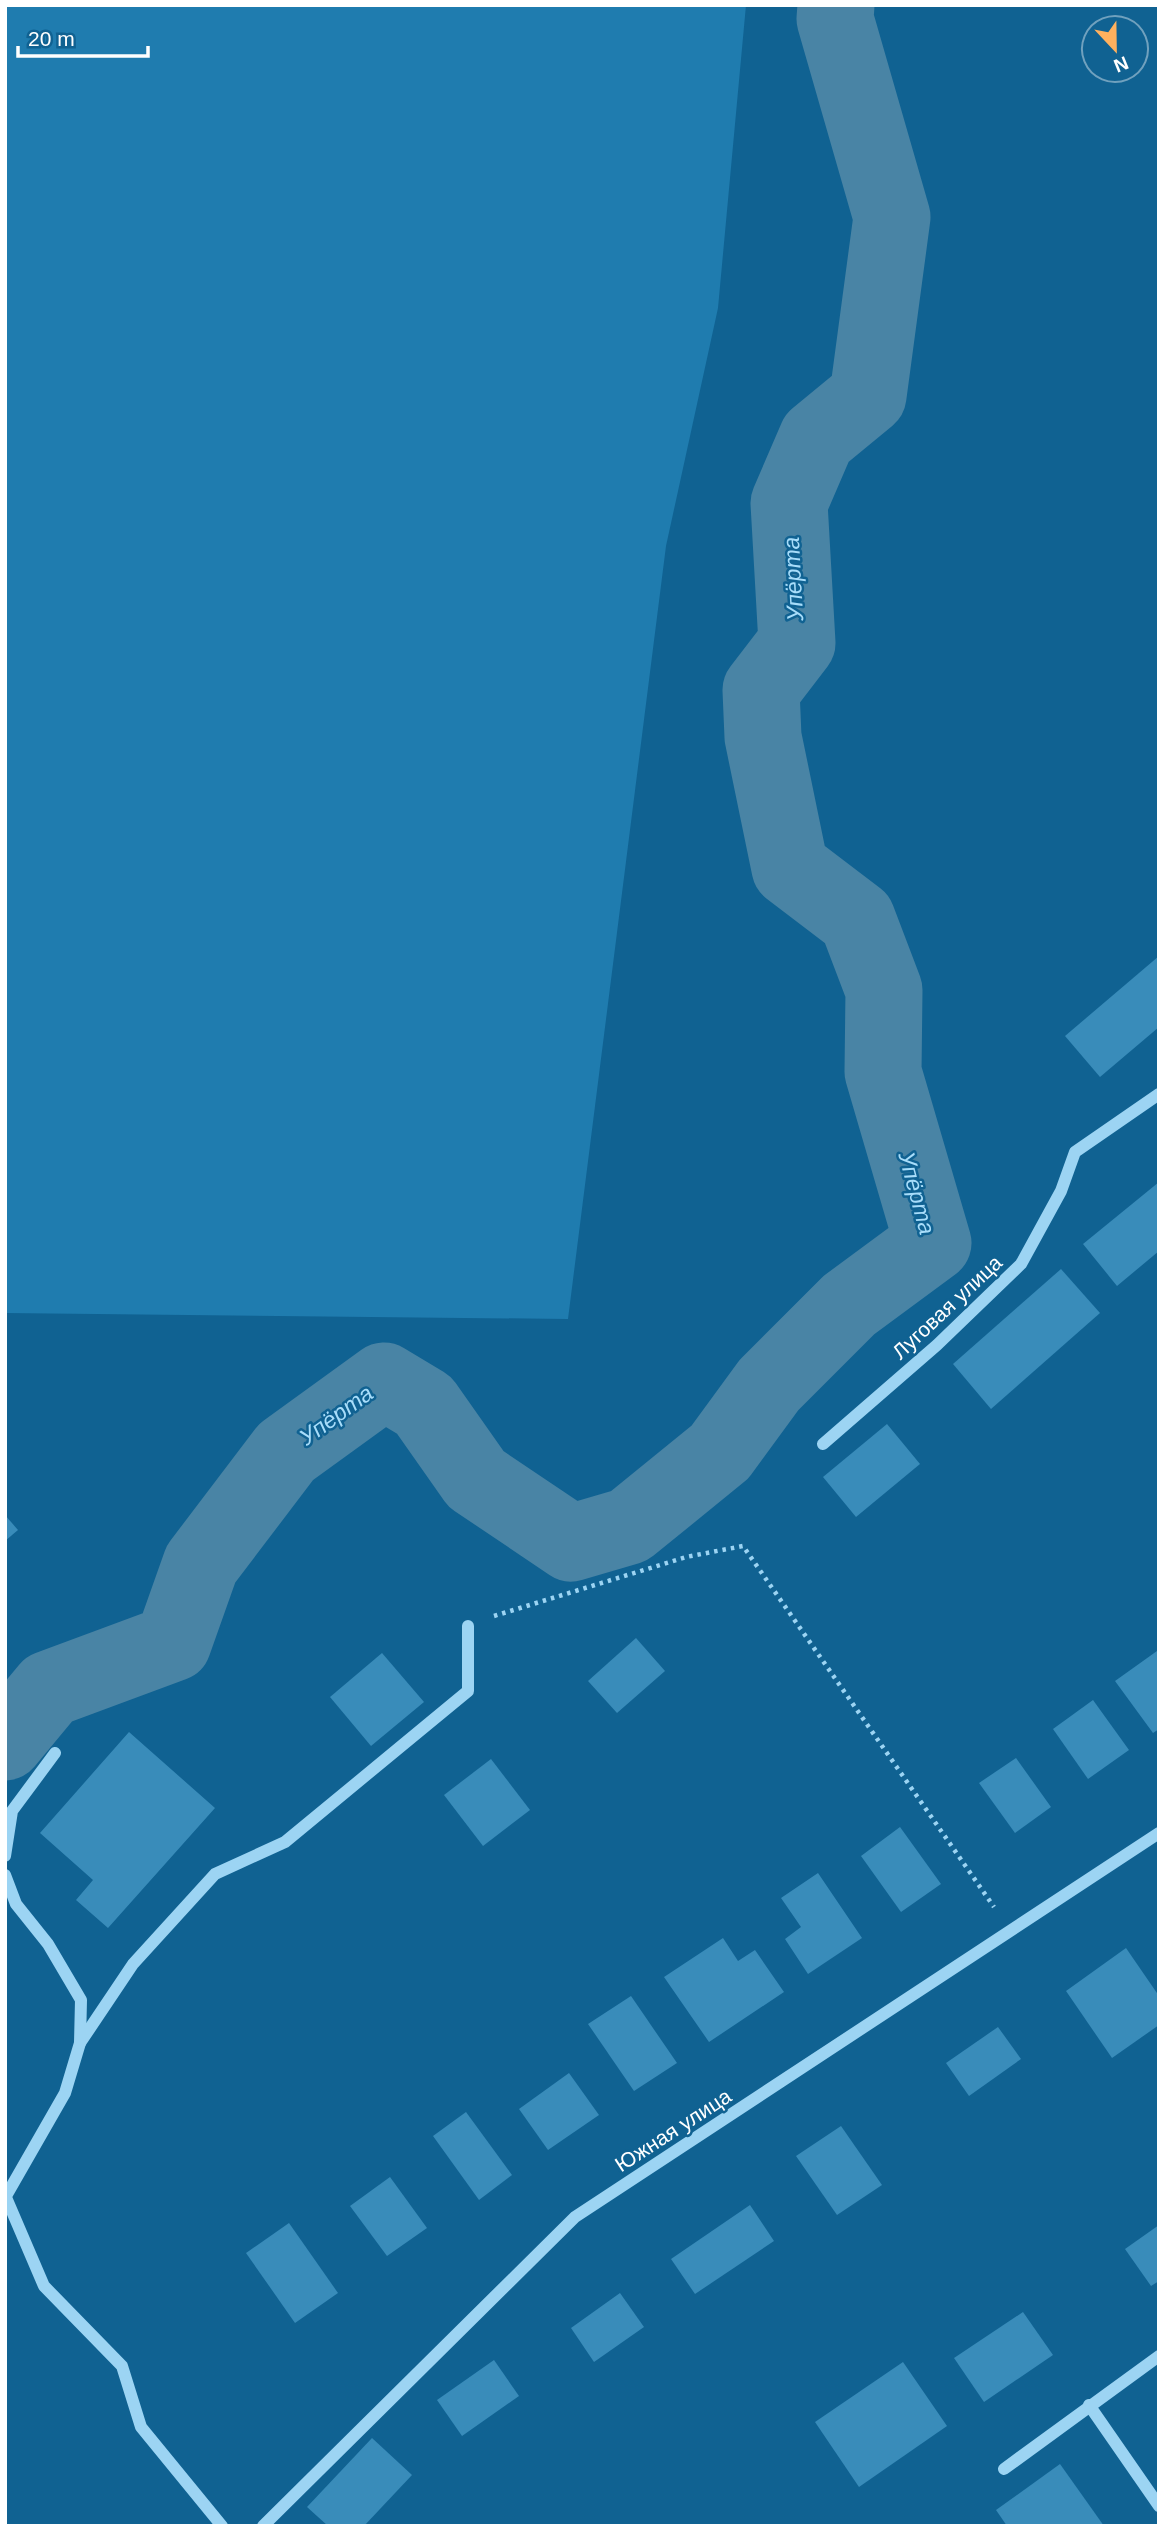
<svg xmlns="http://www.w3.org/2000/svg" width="1164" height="2531" font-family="Helvetica,sans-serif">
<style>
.green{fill:#1f7caf}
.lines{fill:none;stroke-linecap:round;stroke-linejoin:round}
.river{stroke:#4984a5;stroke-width:77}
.building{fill:#398cba}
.path{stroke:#9cd4f3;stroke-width:4.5;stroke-dasharray:3.5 5;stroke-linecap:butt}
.minor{stroke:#9cd4f3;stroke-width:12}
.labels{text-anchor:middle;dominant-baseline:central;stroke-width:5;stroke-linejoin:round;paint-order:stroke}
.street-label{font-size:21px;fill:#fff;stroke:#106292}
.water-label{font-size:23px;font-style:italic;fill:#a8ddfa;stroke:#106292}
</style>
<rect width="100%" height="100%" fill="#106292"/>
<polygon class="green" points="5,5 746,5 718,308 666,546 568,1319 5,1313"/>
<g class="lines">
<polyline class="river" points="5,1742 49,1689 173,1643 201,1564 286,1452 384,1381 424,1405 476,1479 571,1543 629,1526 720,1452 769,1385 849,1305 933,1243 883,1072 884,990 857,919 790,868 763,737 761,690 797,643 789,503 817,438 868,396 892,217 835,19 836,5"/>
</g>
<g class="building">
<polygon points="1159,956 1159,1027 1100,1077 1065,1036"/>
<polygon points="1159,1182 1159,1251 1117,1286 1083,1244"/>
<polygon points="1061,1269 1100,1313 991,1409 953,1364"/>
<polygon points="887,1424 920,1464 856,1517 823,1477"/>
<polygon points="5,1515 18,1530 5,1541"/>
<polygon points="636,1638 665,1671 617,1713 588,1681"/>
<polygon points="1157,1651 1159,1729 1153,1733 1115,1681"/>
<polygon points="382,1653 424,1702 371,1746 330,1697"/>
<polygon points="1093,1700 1129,1750 1088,1779 1053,1729"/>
<polygon points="129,1732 215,1808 108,1928 76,1900 93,1880 40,1833"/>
<polygon points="1016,1758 1051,1807 1015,1833 979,1783"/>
<polygon points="491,1759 530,1810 483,1846 444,1795"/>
<polygon points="900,1827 941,1884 901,1912 861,1856"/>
<polygon points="818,1873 862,1938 808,1974 785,1939 801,1927 781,1898"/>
<polygon points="723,1938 738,1961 755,1950 784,1992 709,2042 664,1977"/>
<polygon points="1126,1948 1159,1996 1159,2025 1112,2058 1066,1991"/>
<polygon points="631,1996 677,2063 634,2091 588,2024"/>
<polygon points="998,2027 1021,2059 969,2096 946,2063"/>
<polygon points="569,2073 599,2115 548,2150 519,2109"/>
<polygon points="466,2112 512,2175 479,2200 433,2136"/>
<polygon points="841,2126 882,2185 837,2215 796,2156"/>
<polygon points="390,2177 427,2228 387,2256 350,2206"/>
<polygon points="750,2205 774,2241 695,2294 671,2259"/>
<polygon points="289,2223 338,2293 295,2323 246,2253"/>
<polygon points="1159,2225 1159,2281 1151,2286 1125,2249"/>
<polygon points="620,2293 644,2327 594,2362 571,2328"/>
<polygon points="1023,2312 1053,2355 984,2402 954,2358"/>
<polygon points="494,2360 519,2396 462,2436 437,2400"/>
<polygon points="903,2362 947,2426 859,2487 815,2422"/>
<polygon points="372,2438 412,2475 364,2526 328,2526 307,2507"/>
<polygon points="1060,2464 1104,2526 1007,2526 996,2510"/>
</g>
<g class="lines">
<polyline class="path" points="494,1616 686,1557 743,1546 994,1907"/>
<g class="minor">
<polyline points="823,1444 937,1345 1021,1264 1061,1191 1075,1152 1159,1094"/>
<polyline points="5,1856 12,1811 55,1753"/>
<polyline points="5,1875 16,1904 48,1944 81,2000 80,2043 65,2093 6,2196"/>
<polyline points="80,2043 133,1964 215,1874 285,1842 468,1691 468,1626"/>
<polyline points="5,2195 44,2286 122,2366 141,2427 222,2526"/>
<polyline points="1089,2405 1159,2506"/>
<polyline points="1004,2469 1159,2356"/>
<polyline points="263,2526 575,2217 1159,1833"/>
</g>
</g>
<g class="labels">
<g class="street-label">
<text transform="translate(947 1307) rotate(-43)">Луговая улица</text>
<text transform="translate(673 2130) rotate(-33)">Южная улица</text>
</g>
<g class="water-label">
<text transform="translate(793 579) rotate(-93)">Упёрта</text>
<text transform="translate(917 1193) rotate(75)">Упёрта</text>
<text transform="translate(336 1415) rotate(-36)">Упёрта</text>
</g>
</g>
<rect width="1164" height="2531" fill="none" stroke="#ffffff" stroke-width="14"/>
<g transform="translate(1115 49) rotate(158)"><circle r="33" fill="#106292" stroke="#70a1be" stroke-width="2"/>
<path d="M0-5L12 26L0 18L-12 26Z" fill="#ffb15e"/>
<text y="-10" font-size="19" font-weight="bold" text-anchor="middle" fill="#ffffff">N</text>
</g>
<path d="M18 46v10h130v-10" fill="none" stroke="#ffffff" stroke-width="3.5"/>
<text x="28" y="46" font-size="21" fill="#ffffff" stroke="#106292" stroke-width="5" paint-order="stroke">20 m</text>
</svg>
